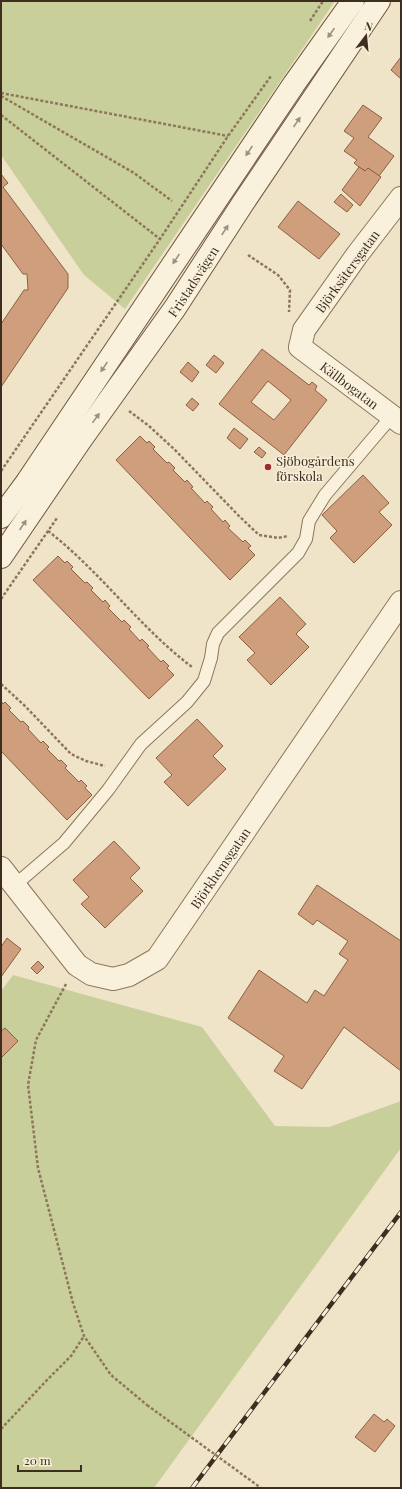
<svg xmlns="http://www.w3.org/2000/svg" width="402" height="1489" font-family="'Playfair Display',serif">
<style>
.green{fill:#c9cf9b}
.building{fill:#cf9f7d;stroke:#8d5f41;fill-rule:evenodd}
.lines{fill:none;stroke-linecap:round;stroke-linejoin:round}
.lane-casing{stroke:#8d765c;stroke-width:14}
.street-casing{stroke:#8d765c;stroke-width:24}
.secondary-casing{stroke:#6f573f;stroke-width:24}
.path{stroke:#8d765c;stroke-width:2.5;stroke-dasharray:3 2;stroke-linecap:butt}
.lane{stroke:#faf1dc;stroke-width:12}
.street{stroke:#faf1dc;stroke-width:22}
.secondary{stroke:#faf1dc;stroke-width:22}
.rail-casing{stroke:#3d2e20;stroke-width:4.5}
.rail{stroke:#f7eed8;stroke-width:3;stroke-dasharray:9;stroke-linecap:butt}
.path-bridge{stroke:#8d765c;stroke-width:2.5;stroke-dasharray:3 2;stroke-linecap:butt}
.oneway{fill:#9c907e}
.poi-dot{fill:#9e2a2b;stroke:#f7eed8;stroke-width:1.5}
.labels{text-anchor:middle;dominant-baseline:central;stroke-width:3;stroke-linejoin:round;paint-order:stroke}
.street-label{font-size:13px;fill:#3d2e20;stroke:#f7eed8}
.poi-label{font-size:13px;fill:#3d2e20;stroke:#f7eed8;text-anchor:start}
</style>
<rect width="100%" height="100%" fill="#f0e4c8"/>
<g class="green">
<polygon points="1,1 335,1 125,309 84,275 1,155"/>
<polygon points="13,975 202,1027 275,1126 329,1127 401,1101 401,1148 154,1488 1,1488 1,991"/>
</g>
<g class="building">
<polygon points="401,57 401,79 391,70"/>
<polygon points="363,105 382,118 368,137 394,156 379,176 368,168 365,171 359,167 354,163 357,160 344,151 354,138 344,131"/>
<polygon points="359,167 365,171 368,168 381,177 360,206 342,190"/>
<polygon points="1,174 8,183 3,187 68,274 68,288 1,387 1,324 24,290 28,290 27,274 23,274 1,244"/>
<polygon points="341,194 353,205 347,212 334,202"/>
<polygon points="298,201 340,234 319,259 278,227"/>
<path d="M262 349 309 385 312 382 317 386 315 390 327 400 284 455 219 404ZM268 381 291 400 274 420 251 402Z"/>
<polygon points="214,355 224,363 216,373 206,365"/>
<polygon points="188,362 199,372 192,382 180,372"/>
<polygon points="192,398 199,404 193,411 186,405"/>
<polygon points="234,428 248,439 240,449 227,438"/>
<polygon points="140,436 147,443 149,441 155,447 153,449 167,463 169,462 175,468 173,470 185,482 187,480 193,487 191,488 205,503 207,501 213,507 211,509 223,522 225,520 230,526 228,528 243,542 245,540 251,546 248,548 255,555 230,580 116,460"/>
<polygon points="259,447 266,453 262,458 254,452"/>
<polygon points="363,475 389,503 379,512 392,525 354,563 330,538 337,531 322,515"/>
<polygon points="58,556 65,563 67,561 73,567 71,569 85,583 87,582 93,588 91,590 103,602 105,600 110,606 108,608 122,622 124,620 131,627 129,629 140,641 142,639 149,646 147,647 161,662 163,660 169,666 167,668 174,675 149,699 33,580"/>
<polygon points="280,597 306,624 296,634 309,647 271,685 247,660 255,653 239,637"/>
<polygon points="1,701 3,704 5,702 11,708 9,710 21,722 23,721 29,727 28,729 41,743 43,741 49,747 47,749 59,761 61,760 67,766 65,768 79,782 81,780 87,786 85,788 92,795 67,820 1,751"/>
<polygon points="197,719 223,746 213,756 226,769 188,806 164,782 172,775 156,758"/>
<polygon points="114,841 140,868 130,878 143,891 105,928 81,904 89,897 73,880"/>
<polygon points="317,885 401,941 401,1071 344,1027 302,1089 274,1071 284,1056 228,1018 259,970 307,1003 315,990 324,996 348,960 339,954 348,941 317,920 313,925 298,914"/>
<polygon points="7,938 21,949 1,977 1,947"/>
<polygon points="38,961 44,967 37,974 31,968"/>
<polygon points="5,1028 18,1041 1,1058 1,1031"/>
<polygon points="374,1414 384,1422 387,1419 395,1426 375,1452 355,1437"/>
</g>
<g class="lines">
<defs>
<polyline id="lane" points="15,885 64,843 108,790 141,744 187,702 204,681 211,658 213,644 218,633 298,553 306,539 309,521 325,495 392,416"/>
<g id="street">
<path id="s1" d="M401 198 357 255 304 330 300 347 401 423"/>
<path id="s2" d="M1 868 77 965 91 974 113 979 129 975 157 959 401 602"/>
</g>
<g id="secondary">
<polyline points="1,517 27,482 294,84 353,1"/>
<path id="s3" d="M1 557 82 438 175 308 243 203 379 1"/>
</g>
</defs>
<use href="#lane" class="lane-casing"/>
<use href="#street" class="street-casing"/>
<use href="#secondary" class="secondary-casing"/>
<g class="path">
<polyline points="310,21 323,1"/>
<polyline points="1,93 228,136"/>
<polyline points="1,96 134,173 172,201"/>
<polyline points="1,115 160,239"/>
<polyline points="248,255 278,275 290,290 289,312"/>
<polyline points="129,411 149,426 174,449 239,516 259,535 278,538 288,536"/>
<polyline points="1,471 160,239 228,136 271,76"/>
<path d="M48 531C100 571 139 627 192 667"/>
<polyline points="1,599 57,518"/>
<polyline points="1,684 25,706 71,754 86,761 105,766"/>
<polyline points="66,984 36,1040 28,1085 38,1168 73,1303 84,1336 111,1375 147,1405"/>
<polyline points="1,1429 47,1380 71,1356 84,1336"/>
</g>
<use href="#lane" class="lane"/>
<use href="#street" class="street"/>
<use href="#secondary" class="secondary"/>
<defs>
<polyline id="rail" points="192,1488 401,1212"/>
</defs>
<use href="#rail" class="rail-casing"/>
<use href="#rail" class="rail"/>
<polyline class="path-bridge" points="147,1405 261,1488"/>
</g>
<defs><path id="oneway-solid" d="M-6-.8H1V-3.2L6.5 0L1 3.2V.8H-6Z"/></defs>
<g class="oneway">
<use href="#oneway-solid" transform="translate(331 33) rotate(125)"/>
<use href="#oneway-solid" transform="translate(297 122) rotate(-56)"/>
<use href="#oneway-solid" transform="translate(249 151) rotate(124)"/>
<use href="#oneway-solid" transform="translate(225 230) rotate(-57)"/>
<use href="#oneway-solid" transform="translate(176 259) rotate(124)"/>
<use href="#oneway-solid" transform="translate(104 367) rotate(124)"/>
<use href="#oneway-solid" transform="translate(96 418) rotate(-54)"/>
<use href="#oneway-solid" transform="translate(23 525) rotate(-56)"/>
</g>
<circle class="poi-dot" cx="268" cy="467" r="4"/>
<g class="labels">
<g class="street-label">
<text transform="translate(347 271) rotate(-54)">Björksätersgatan</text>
<text stroke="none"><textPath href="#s3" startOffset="336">Fristadsvägen</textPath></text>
<text stroke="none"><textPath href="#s1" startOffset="244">Källbogatan</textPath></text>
<text stroke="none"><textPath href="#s2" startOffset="322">Björkhemsgatan</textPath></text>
</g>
<g class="poi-label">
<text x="276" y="460">Sjöbogårdens<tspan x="276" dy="15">förskola</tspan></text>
</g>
</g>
<rect width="402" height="1489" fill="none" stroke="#3d2e20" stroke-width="4"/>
<g transform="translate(366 36) rotate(16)" stroke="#f7eed8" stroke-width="3" paint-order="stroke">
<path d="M0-3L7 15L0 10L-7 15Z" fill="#3d2e20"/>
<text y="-6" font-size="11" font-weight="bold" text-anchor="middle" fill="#3d2e20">N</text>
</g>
<path d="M18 1465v6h63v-6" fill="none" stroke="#3d2e20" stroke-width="2"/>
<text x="24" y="1465" font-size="12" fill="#3d2e20" stroke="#f7eed8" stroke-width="3" paint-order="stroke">20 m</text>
</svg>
